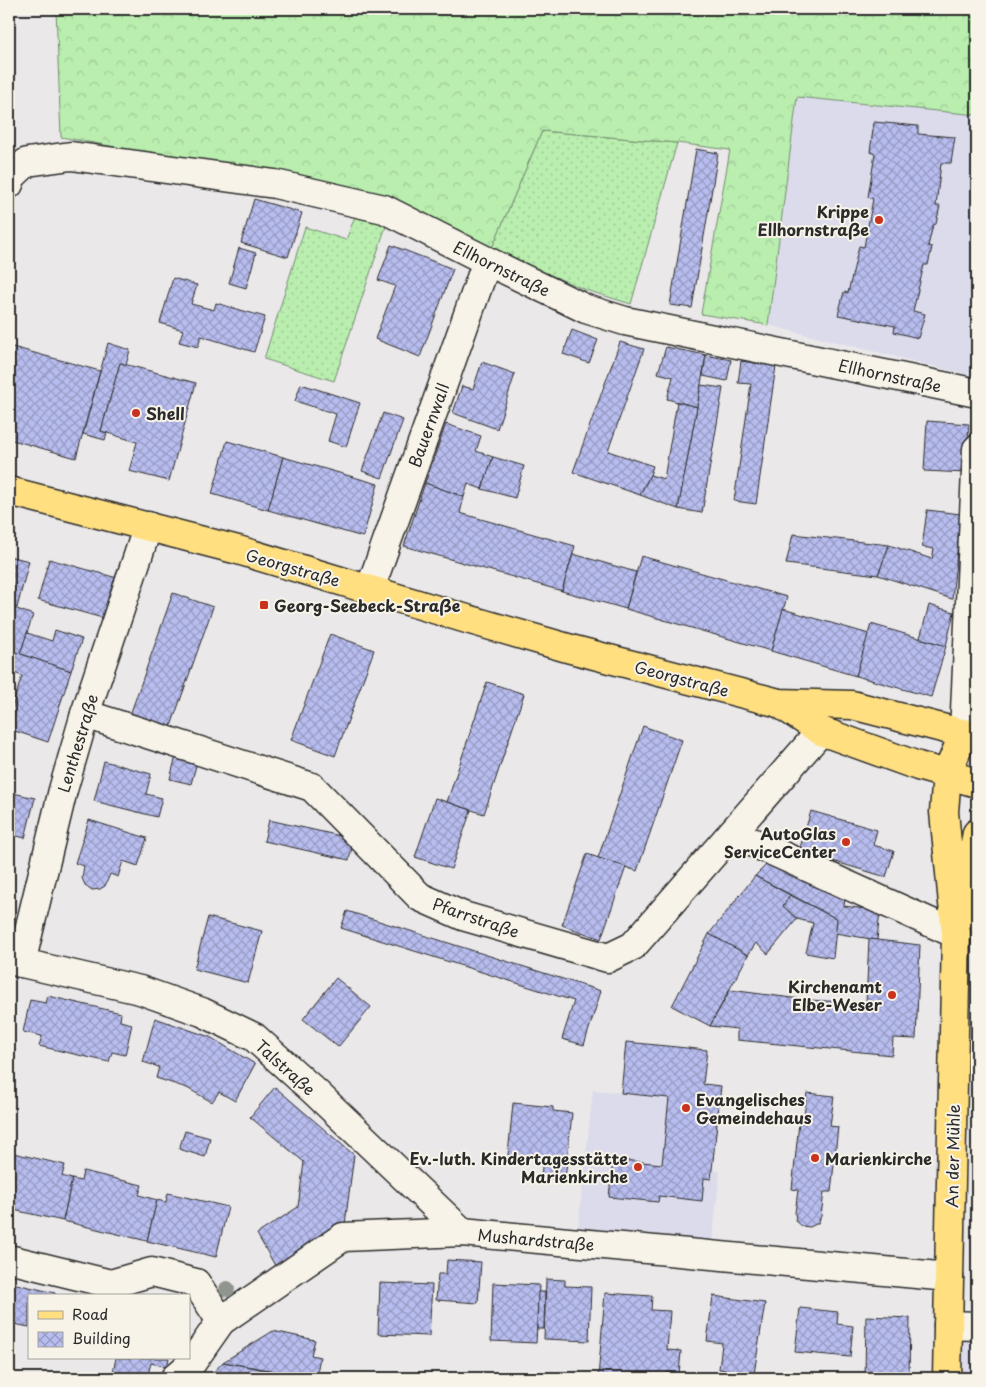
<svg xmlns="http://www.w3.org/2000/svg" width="986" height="1387" font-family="'Playpen Sans',sans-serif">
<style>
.built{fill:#dbdbeb}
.grass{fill:url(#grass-dots);stroke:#728c6d}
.forest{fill:url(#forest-crowns);stroke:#728c6d}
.building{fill:url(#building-cross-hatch);stroke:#2b2b2b}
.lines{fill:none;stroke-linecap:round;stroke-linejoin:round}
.minor-casing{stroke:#2b2b2b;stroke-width:31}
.major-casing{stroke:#2b2b2b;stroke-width:31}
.minor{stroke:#f7f3e8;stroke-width:28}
.major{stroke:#ffdf80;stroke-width:28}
.tree{fill:#90968f}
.poi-dot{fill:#c8321e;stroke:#f7f3e8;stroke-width:2}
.labels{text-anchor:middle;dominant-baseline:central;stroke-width:4;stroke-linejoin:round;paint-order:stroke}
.poi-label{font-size:16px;font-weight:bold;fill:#2b2b2b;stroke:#f7f3e8;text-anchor:end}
.street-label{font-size:16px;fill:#2b2b2b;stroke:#f7f3e8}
</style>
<defs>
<pattern id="grass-dots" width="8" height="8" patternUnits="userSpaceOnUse" patternTransform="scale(1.25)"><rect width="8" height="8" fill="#b9eeaf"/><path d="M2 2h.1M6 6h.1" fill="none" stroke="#9fcc97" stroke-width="1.8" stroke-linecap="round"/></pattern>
<pattern id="forest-crowns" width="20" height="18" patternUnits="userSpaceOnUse" patternTransform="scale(1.25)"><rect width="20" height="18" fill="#b9eeaf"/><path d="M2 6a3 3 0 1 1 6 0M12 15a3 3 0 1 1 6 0" fill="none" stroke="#9fcc97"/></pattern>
<pattern id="building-cross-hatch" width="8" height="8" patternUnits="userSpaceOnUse" patternTransform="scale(1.25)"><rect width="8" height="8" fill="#b8bdef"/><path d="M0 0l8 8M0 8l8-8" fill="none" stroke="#969ac2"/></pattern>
</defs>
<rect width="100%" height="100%" fill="#eae8e9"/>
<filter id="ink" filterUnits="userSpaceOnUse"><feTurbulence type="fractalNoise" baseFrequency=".02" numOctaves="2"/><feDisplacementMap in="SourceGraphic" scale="10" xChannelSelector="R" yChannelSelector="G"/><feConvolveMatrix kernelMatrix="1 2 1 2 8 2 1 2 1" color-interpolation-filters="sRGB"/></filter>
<g filter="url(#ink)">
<g class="built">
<polygon points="797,97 977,115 977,377 768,325"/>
<polygon points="593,1090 669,1098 662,1164 720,1171 712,1243 578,1228"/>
<polygon points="954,1333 977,1334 977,1378 952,1378"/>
</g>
<g class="grass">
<polygon points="542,131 677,143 631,304 586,290 491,250"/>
<polygon points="356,214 387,223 334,381 264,359 305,227 346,240"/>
</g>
<polygon class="forest" points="56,9 977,9 977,115 797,97 768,325 701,314 730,150 677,143 542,131 491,250 279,177 61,137"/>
<g class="building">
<polygon points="874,122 918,126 918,134 955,137 951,163 941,163 936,206 940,206 936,224 933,225 928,246 932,247 928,265 924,265 913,311 925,314 918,338 894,332 895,326 838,315 844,292 848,293 859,246 864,247 873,199 868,197 875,154 870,152"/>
<polygon points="696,149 718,153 692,308 670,305"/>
<polygon points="254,199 302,213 288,257 241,243"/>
<polygon points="391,245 453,269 420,357 375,339 395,286 378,280"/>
<polygon points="239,248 256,253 246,288 229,283"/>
<polygon points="173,278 197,285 191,304 214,310 216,303 265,317 254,352 201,336 198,347 179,342 183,330 160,323"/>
<polygon points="572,330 598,340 589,363 563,354"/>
<polygon points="620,342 644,349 608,451 653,466 650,475 640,495 573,472"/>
<polygon points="108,343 130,350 126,365 120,363 101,431 107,433 105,440 83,434"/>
<polygon points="9,346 100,371 76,458 9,439"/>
<polygon points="666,347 706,355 697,407 667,399 673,377 658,373"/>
<polygon points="706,355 731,360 727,381 703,376"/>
<polygon points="741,361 776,366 756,504 734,501 751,384 738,383"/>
<polygon points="482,362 515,374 497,429 453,413 462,386 473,389"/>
<polygon points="120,363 196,383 169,481 129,471 137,442 101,431"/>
<polygon points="301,384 360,403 346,447 328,441 336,414 295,401"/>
<polygon points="701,385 723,388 702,513 678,509"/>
<polygon points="677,402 697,407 678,509 640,495 650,475 664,479"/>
<polygon points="383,413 403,420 382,478 362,471"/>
<polygon points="927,421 969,424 966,473 924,471"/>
<polygon points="446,424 481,436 476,451 493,457 482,489 468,484 464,497 425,483"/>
<polygon points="227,441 283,457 268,510 212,494"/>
<polygon points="283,457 378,484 363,537 268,510"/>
<polygon points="493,457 524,466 515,498 482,489"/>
<polygon points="425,483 464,497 460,513 575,546 562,591 404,546"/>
<polygon points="927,510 961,514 952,599 878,575 889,545 932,559 934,549 922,547"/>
<polygon points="793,534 889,545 878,575 786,564"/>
<polygon points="573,554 636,572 626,609 562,591"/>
<polygon points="9,556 29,561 17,608 9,606"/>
<polygon points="641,556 787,597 771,651 626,609"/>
<polygon points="49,559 117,578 106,619 38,600"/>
<polygon points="173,593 213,607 170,729 130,715"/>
<polygon points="929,605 954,612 946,646 920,638"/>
<polygon points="9,606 33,615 20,654 9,650"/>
<polygon points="783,609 869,634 856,676 771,651"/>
<polygon points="871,624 946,646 931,697 856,676"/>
<polygon points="55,630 82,639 71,671 20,654 27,633 52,641"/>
<polygon points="330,634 374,650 335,756 291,740"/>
<polygon points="9,650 71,671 48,742 9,729 9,716 22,676 9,671"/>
<polygon points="487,682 524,694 484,814 447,802"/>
<polygon points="643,726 682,740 637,871 598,858"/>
<polygon points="176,756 197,762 191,784 170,779"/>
<polygon points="104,761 151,774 146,794 162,798 157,817 94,801"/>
<polygon points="13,793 35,798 25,838 9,834 9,805"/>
<polygon points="435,798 471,810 451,869 415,857"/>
<polygon points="811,811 877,830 873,845 894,851 886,877 799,851"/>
<polygon points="89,820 147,838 138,866 123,861 118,877 110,874 105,886 100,889 92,890 85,885 82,878 84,866 75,863"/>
<polygon points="269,820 354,839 349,860 264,841"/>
<polygon points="587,854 626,867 601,939 562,925"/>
<polygon points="771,860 845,897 844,906 880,911 877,940 835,933 837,919 755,876"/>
<polygon points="9,876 13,877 9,896"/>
<polygon points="755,876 790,895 783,906 797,919 768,954 756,943 748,955 709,934"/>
<polygon points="790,895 837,919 833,958 806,953 813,923 797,919 783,906"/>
<polygon points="347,911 601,991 584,1045 562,1039 574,1001 341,928"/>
<polygon points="208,917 262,931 248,983 194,969"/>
<polygon points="709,934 748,955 710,1026 672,1006"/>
<polygon points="869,939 920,945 916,1039 893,1038 892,1055 737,1040 737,1029 710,1026 730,990 808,1000 866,1003"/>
<polygon points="336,978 371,1007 338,1047 303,1019"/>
<polygon points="48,996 121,1013 120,1021 132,1024 125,1055 112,1052 109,1062 39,1046 42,1036 23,1032 30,1000 46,1003"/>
<polygon points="155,1018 210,1037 255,1064 235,1101 219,1092 212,1102 187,1088 156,1078 159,1067 143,1062"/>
<polygon points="626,1042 707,1050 703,1084 721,1086 711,1179 704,1178 702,1201 659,1196 658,1202 609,1197 613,1159 662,1164 669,1098 621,1093"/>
<polygon points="275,1087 354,1155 345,1224 277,1269 257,1234 298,1207 304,1162 250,1117"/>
<polygon points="807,1093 834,1096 830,1126 838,1127 831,1192 824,1192 821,1216 818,1223 810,1227 802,1226 796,1221 795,1213 798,1190 792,1189 799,1123 803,1123"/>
<polygon points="513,1103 553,1107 553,1111 572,1113 565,1180 541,1177 543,1158 508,1155"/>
<polygon points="185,1131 210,1138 205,1157 179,1149"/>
<polygon points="9,1152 65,1165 62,1176 72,1179 63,1221 9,1209"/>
<polygon points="83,1171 142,1185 139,1195 157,1200 147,1241 63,1221 72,1179 81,1181"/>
<polygon points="168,1193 228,1207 216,1257 147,1241 157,1200 166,1202"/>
<polygon points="447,1260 481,1262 478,1303 436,1300 438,1274 446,1274"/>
<polygon points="546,1279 565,1280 565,1286 591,1287 589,1341 544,1339"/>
<polygon points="9,1282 12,1283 9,1298"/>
<polygon points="12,1283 55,1293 55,1296 29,1296 29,1327 9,1323 9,1298"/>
<polygon points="380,1283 432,1285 429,1336 378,1334"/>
<polygon points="493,1283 539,1285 536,1343 491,1341"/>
<polygon points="538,1292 545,1292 544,1329 537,1329"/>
<polygon points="605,1293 652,1296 651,1310 670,1311 667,1350 681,1351 679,1374 667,1372 666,1378 598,1378"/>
<polygon points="713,1296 765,1303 754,1374 719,1369 722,1343 707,1341"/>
<polygon points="800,1308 838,1312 837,1324 853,1326 850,1357 795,1352"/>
<polygon points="866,1316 910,1318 909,1378 865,1378"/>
<polygon points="273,1331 315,1340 311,1355 320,1357 316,1378 223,1362"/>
<polygon points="116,1358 169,1358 167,1367 151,1363 147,1378 136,1378 113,1372"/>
<polygon points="223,1362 266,1370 265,1378 208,1378"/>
<polygon points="266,1370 312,1378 265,1378"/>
</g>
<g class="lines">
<defs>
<g id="minor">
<polyline points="9,184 12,176 27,162 71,156 275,184 384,209 487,261 586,309 625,321 977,393"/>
<polyline points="370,589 487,261"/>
<polyline points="85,714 312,787 420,897 463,916 608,958 633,946 821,731"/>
<polyline points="964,733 977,449"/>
<polyline points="732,833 956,934"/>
<polyline points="9,960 140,990 202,1012 254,1037 314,1091 462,1232"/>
<polyline points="21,963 63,790 85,714 148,526"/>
<polyline points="9,1259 111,1284 152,1272 196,1283 221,1321"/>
<polyline points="948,1325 977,1326"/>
<polyline points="175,1378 191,1364 221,1321 343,1237 462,1232 949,1277"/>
</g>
<g id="major">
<polyline points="9,491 238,550 467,619 571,649 779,703 852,705 977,737"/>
<polyline points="779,703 821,731 918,766 977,783"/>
<polyline points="961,916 977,833"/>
<polyline points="947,1378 956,934 944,812 947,774 964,733"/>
</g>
</defs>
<use href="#minor" class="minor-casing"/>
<use href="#major" class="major-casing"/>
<use href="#minor" class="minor"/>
<use href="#major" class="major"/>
</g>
<circle class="tree" cx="227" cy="1289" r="8"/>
</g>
<g class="poi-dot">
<circle cx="879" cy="220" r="5"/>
<circle cx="136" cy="413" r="5"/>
<rect x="259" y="600" width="10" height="10" rx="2.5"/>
<circle cx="846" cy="842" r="5"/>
<circle cx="892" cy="995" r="5"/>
<circle cx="686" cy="1108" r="5"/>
<circle cx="815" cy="1158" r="5"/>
<circle cx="638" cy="1167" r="5"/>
</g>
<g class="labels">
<g class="poi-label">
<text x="869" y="211">Krippe<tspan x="869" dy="18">Ellhornstraße</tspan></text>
<text x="146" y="413" text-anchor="start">Shell</text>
<text x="274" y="605" text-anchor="start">Georg-Seebeck-Straße</text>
<text x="836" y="833">AutoGlas<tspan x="836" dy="18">ServiceCenter</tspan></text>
<text x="882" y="986">Kirchenamt<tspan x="882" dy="18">Elbe-Weser</tspan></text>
<text x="696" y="1099" text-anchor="start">Evangelisches<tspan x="696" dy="18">Gemeindehaus</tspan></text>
<text x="628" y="1158">Ev.-luth. Kindertagesstätte<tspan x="628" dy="18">Marienkirche</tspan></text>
<text x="825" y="1158" text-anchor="start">Marienkirche</text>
</g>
<g class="street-label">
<text transform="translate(502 268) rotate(26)">Ellhornstraße</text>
<text transform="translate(890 375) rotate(12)">Ellhornstraße</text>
<text transform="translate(428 425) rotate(-70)">Bauernwall</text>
<text transform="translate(293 567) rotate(16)">Georgstraße</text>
<text transform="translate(682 678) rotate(15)">Georgstraße</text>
<text transform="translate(77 743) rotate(-73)">Lenthestraße</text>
<text transform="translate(476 917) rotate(19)">Pfarrstraße</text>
<text transform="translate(286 1067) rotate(42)">Talstraße</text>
<text transform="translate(952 1156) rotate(-89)">An der Mühle</text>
<text transform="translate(536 1239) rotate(5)">Mushardstraße</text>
</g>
</g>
<rect width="986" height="1387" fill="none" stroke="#f7f3e8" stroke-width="30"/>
<rect x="15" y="15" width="956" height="1357" fill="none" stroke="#2b2b2b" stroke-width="2" filter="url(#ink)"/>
<rect x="28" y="1294" width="162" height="65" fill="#f7f3e8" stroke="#a5a39c"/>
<rect x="38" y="1311" width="25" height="8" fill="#ffdf80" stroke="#a5a39c"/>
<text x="72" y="1320" font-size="15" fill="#2b2b2b">Road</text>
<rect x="38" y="1332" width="25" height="15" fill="url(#building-cross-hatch)" stroke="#a5a39c"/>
<text x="72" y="1344" font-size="15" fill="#2b2b2b">Building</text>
</svg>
